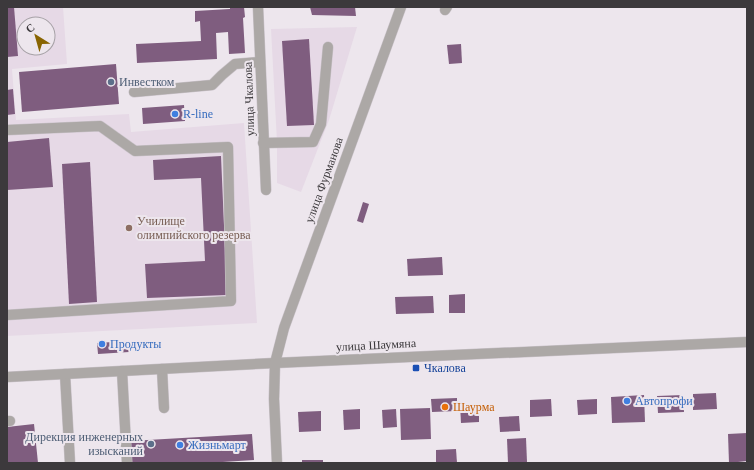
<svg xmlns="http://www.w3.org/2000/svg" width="754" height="470" font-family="Georgia,serif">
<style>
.built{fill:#e6d9e6;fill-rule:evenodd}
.building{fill:#7f5d7f}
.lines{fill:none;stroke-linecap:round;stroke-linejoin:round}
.minor-casing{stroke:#cac3ca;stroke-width:11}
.minor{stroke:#aca8a6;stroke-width:10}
.service-dot{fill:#5c6f8a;stroke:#ede6ed;stroke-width:1.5}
.shop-dot{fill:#3f7fe0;stroke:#ede6ed;stroke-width:1.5}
.education-dot{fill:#8d6e63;stroke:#ede6ed;stroke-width:1.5}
.transit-dot{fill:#1a4fb4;stroke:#ede6ed;stroke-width:1.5}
.food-dot{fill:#e8710a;stroke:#ede6ed;stroke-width:1.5}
.labels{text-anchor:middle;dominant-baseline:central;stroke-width:4;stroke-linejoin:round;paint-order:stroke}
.service-label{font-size:12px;fill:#4e5e75;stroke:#ede6ed;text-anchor:start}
.street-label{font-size:12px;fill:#3c393c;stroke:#ede6ed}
.shop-label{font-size:12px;fill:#366cbe;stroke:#ede6ed;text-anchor:start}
.education-label{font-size:12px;fill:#785e54;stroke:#ede6ed;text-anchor:start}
.transit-label{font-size:12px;fill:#164399;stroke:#ede6ed;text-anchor:start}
.food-label{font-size:12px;fill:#c56008;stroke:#ede6ed;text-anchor:start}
</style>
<rect width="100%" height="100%" fill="#ede6ed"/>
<g class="built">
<path d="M7 7H63L67 64 12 69 16 120 129 114 131 132 244 123 257 323 7 336ZM24 24H48V48H24Z"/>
<polygon points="357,27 329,120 301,192 277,183 277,142 271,29"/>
</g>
<g class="building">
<polygon points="7,7 14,7 18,56 7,57"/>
<polygon points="230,7 244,7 245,17 243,18 245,53 229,54 228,32 216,33 217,59 137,63 136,44 201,41 200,21 195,22 195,11 230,9"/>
<polygon points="310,7 355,7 356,16 312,15"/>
<polygon points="309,39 314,125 287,126 282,41"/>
<polygon points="461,44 462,63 449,64 447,45"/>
<polygon points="116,64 119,104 22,112 19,72"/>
<polygon points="13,89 15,114 7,115 7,90"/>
<polygon points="184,105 185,121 143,124 142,108"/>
<polygon points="49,138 53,187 7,190 7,142"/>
<polygon points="221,156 227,295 147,298 145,264 205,261 201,178 154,180 153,160"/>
<polygon points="90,162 97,302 69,304 62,164"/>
<polygon points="363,202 369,204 363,223 357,221"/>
<polygon points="442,257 443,275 408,276 407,259"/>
<polygon points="465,294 465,313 449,313 449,295"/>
<polygon points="433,296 434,313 396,314 395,297"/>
<polygon points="128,341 129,352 98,354 97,343"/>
<polygon points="716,393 717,409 693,410 693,394"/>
<polygon points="644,395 645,422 612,423 611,397"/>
<polygon points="683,395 684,412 658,413 657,396"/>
<polygon points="457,398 457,411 432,412 431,399"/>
<polygon points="551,399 552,416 530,417 530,400"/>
<polygon points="597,399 597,414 578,415 577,400"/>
<polygon points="479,404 479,422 461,423 460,405"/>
<polygon points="430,408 431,439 401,440 400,409"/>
<polygon points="360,409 360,429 344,430 343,410"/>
<polygon points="396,409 397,427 383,428 382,410"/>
<polygon points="321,411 321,431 299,432 298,412"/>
<polygon points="519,416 520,431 500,432 499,417"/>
<polygon points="34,424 38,463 7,463 7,427"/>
<polygon points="747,433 747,461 729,463 728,434"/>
<polygon points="252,434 254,460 207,463 131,463 130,441"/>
<polygon points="526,438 527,462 508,463 507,439"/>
<polygon points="456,449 457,463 436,463 436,450"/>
<rect x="302" y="460" width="21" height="3"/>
</g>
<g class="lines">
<defs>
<g id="minor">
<polyline points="258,7 266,190"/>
<polyline points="445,10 447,7"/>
<polyline points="134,92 212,85 222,75 235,64 260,62"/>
<polyline points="7,130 100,126 135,151 228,147 231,301 7,315"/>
<polyline points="263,143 313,142 321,124 328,47"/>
<polyline points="162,369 164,408"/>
<polyline points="122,371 127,463"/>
<polyline points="65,374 70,463"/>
<polyline points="7,377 275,363 747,342"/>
<polyline points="7,421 10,421"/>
<polyline points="277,463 274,399 275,363 284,328 401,7"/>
</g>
</defs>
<use href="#minor" class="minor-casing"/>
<use href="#minor" class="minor"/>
</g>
<g class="service-dot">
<circle cx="111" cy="82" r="4"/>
<circle cx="151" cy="444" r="4"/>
</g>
<g class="shop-dot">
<circle cx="175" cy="114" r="4"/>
<circle cx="102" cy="344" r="4"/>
<circle cx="627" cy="401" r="4"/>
<circle cx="180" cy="445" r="4"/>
</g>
<circle class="education-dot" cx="129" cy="228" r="4"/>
<rect class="transit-dot" x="412" y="364" width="8" height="8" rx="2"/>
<circle class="food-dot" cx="445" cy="407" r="4"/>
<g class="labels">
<g class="service-label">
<text x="119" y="82">Инвестком</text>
<text x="143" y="437" text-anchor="end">Дирекция инженерных<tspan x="143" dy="14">изысканий</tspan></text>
</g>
<g class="street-label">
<text transform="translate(249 99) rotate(-92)">улица Чкалова</text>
<text transform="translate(324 180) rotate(-70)">улица Фурманова</text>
<text transform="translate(376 345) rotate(-3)">улица Шаумяна</text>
</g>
<g class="shop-label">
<text x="183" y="114">R-line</text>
<text x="110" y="344">Продукты</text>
<text x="635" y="401">Автопрофи</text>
<text x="188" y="445">Жизньмарт</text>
</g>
<g class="education-label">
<text x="137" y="221">Училище<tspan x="137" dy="14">олимпийского резерва</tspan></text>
</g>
<g class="transit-label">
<text x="424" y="368">Чкалова</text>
</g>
<g class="food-label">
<text x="453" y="407">Шаурма</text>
</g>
</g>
<rect width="754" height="470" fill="none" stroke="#3c393c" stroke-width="16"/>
<g transform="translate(36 36) rotate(323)"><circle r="19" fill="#ede6ed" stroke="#a6a1a6"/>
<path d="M0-3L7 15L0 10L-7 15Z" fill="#896502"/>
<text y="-6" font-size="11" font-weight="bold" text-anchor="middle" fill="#3c393c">С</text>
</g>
</svg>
